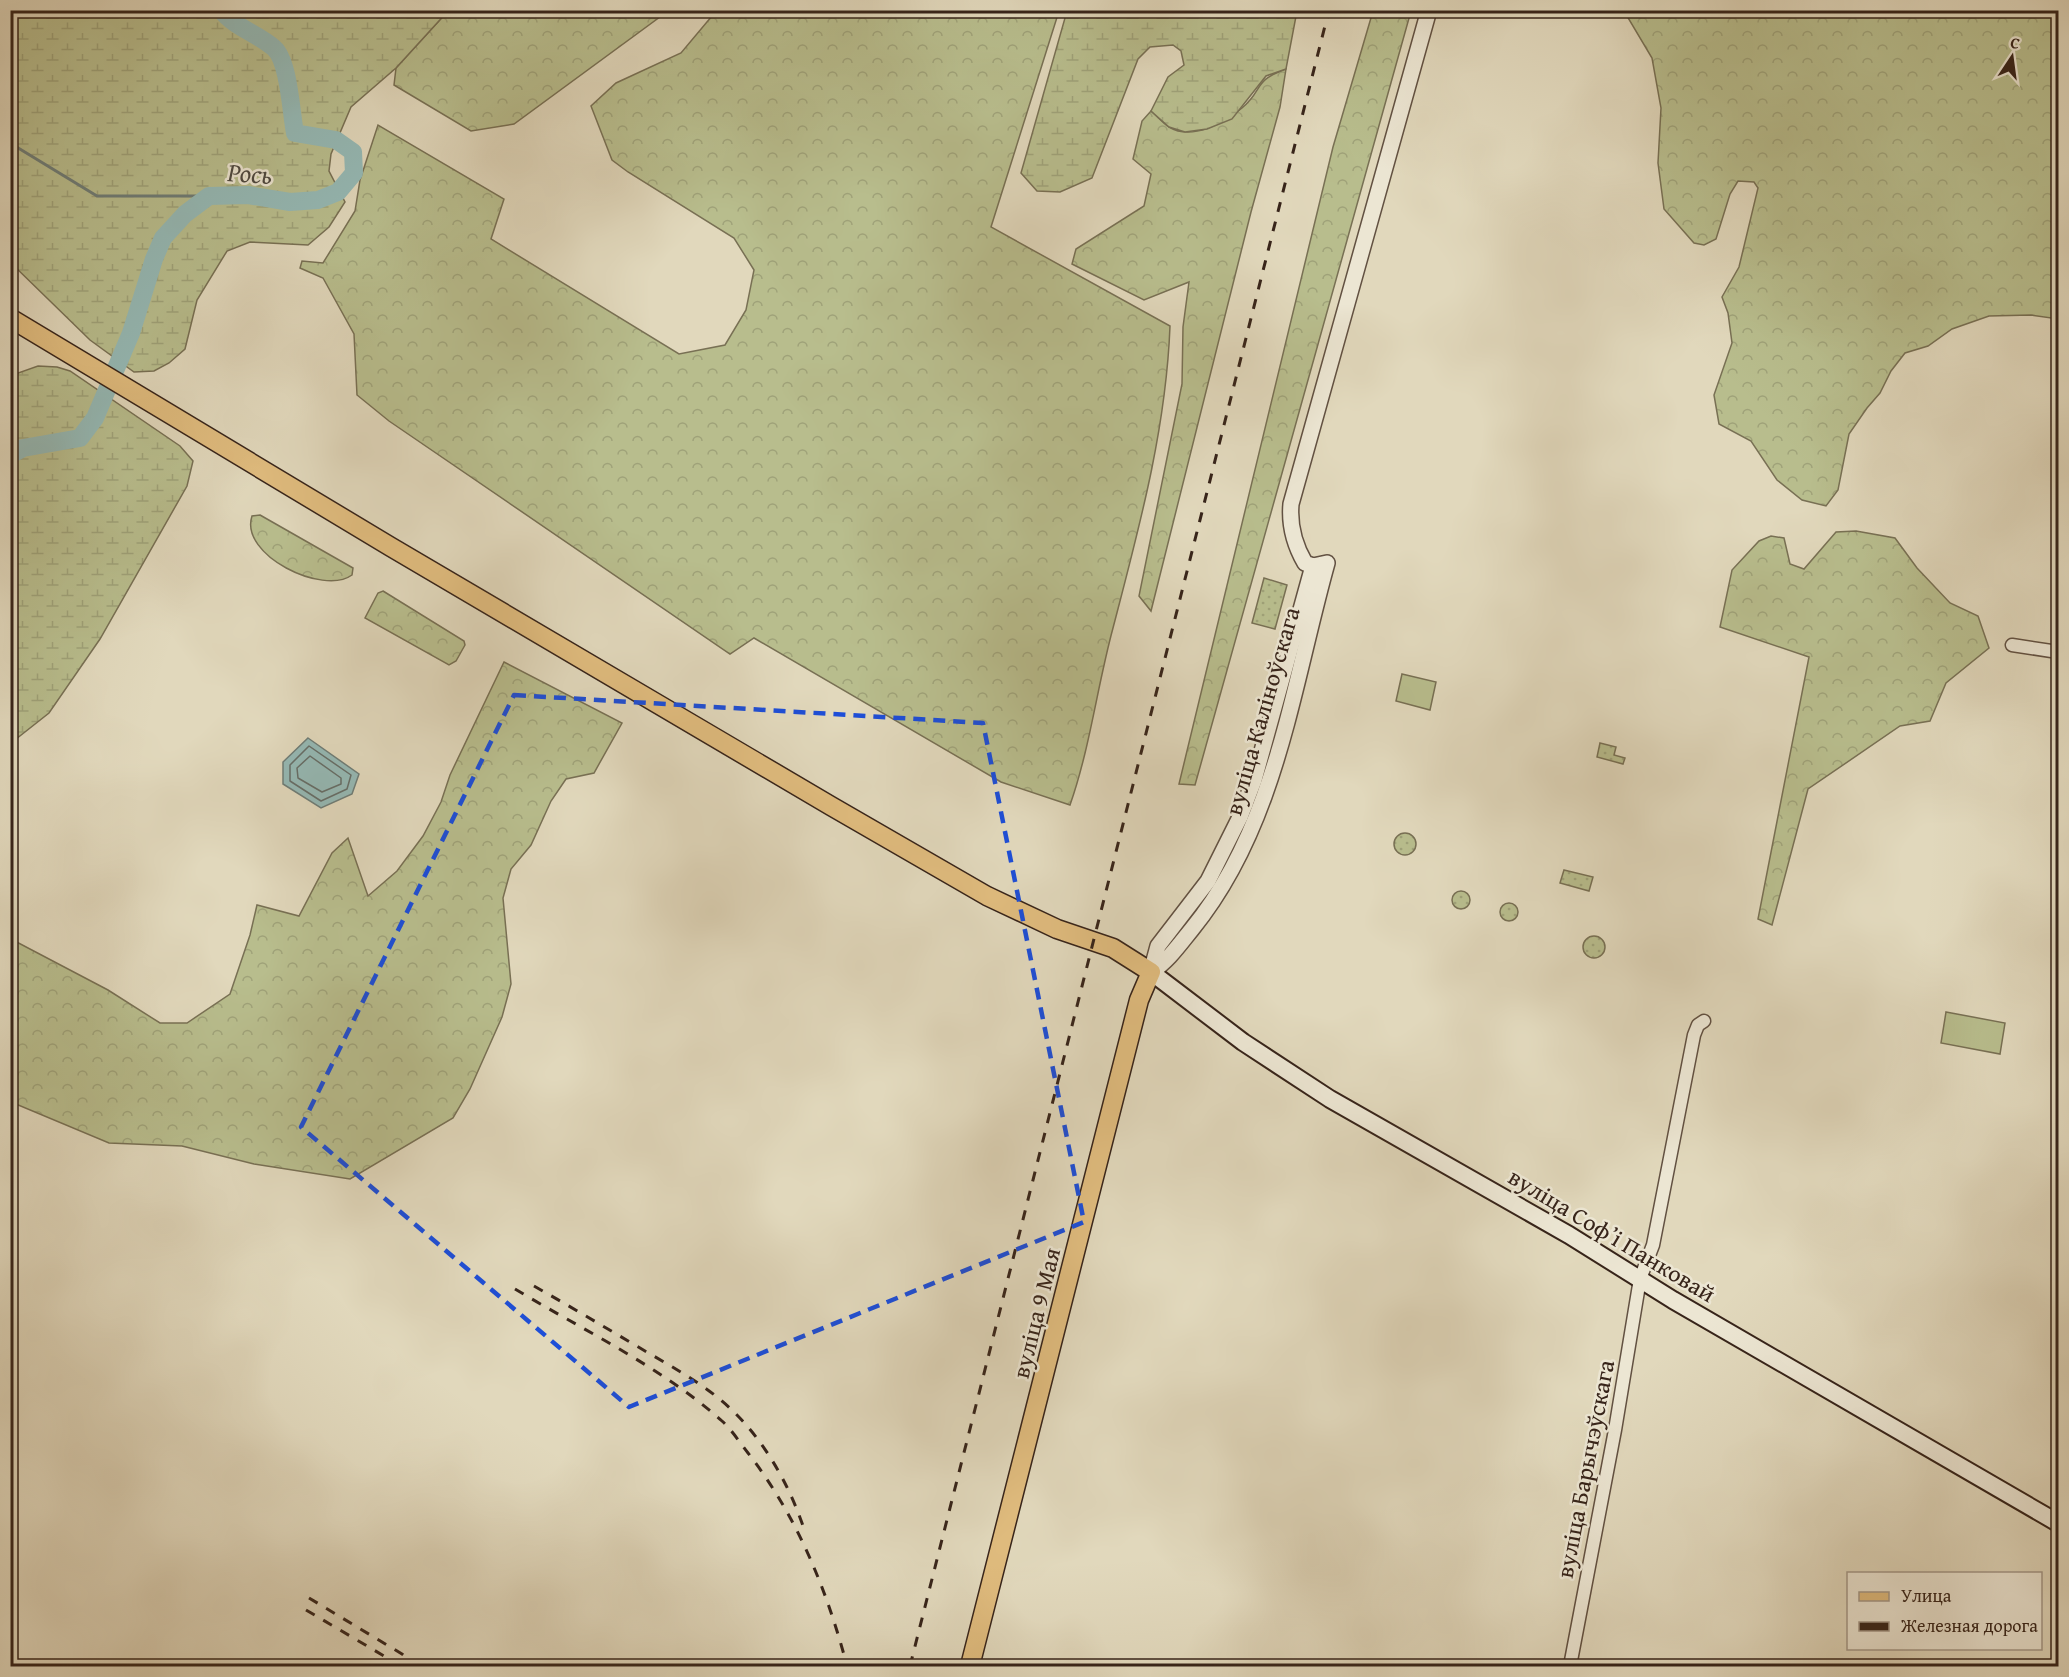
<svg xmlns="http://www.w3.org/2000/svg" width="2069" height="1677" font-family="'Gentium Book Plus',serif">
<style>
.grass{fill:#b8bd8d;stroke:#787054;stroke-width:1.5}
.forest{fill:url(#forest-crowns);stroke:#787054;stroke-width:1.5}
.wetland{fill:url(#wetland-marsh);stroke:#787054;stroke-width:1.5}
.park{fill:url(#park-dots);stroke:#787054;stroke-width:1.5}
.water{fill:#95b9b5;stroke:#6f7d77;stroke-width:1.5}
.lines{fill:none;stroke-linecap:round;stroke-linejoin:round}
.shore{stroke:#666e68;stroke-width:1.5}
.stream{stroke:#6f7d77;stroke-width:3}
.river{stroke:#95b9b5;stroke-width:18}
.minor-casing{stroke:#625142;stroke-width:15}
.tertiary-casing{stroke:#625142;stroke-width:18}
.secondary-casing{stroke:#37241a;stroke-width:20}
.primary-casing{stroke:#37241a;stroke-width:21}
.minor{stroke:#ece6d3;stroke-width:12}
.tertiary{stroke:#ece6d3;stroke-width:15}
.secondary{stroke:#ece6d3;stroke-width:16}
.primary{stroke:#e0bc7e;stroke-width:18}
.rail{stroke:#37241a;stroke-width:3;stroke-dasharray:10 10;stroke-linecap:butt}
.marked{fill:none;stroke:#1d4ed8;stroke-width:4.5;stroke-dasharray:12 8;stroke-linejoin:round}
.labels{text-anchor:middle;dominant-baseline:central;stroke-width:5;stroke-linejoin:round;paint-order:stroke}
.street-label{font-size:24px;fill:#37241a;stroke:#ece6d3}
.water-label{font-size:26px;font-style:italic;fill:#4e4941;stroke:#ece6d3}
</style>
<defs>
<pattern id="forest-crowns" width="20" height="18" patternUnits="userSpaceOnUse" patternTransform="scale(1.5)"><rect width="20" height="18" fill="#b8bd8d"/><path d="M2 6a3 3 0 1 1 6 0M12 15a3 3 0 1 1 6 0" fill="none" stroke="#9fa279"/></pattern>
<pattern id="wetland-marsh" width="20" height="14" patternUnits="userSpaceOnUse" patternTransform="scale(1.5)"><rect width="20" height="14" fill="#b8bd8d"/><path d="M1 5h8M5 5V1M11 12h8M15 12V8" fill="none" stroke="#9fa279"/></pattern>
<pattern id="park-dots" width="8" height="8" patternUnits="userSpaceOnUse" patternTransform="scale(1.5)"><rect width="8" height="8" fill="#b8bd8d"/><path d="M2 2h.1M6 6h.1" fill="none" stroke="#9fa279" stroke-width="1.8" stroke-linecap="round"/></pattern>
</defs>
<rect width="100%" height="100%" fill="#e1d8bc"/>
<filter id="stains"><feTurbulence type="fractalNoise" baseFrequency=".00333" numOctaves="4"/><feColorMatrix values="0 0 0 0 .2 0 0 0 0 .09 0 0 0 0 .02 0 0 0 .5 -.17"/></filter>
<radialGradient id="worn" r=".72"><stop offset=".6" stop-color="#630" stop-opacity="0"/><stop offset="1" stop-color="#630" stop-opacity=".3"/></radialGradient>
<g class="grass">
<polygon points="1402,674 1436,682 1430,710 1396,701"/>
<polygon points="1946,1012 2005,1023 2000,1054 1941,1043"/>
</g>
<g class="forest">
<path d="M717 10 1059 11 991 227 1170 326C1166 430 1139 528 1113 628 1097 687 1090 748 1070 805L1001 782 754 638 730 654 389 421 357 395 354 334 323 278 300 268 302 261 323 263 355 211 360 180 378 125 504 199 491 239 679 354 725 345 746 310 754 270 734 238 628 172 612 160 591 106 616 83 681 53Z"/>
<polygon points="448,11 448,10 668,11 514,124 471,131 394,85 396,68"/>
<polygon points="1373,11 1411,11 1195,785 1179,784 1333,147"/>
<polygon points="1624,11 2058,11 2058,319 2031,315 1989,316 1952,329 1928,346 1905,353 1891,371 1880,393 1867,408 1849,434 1838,490 1826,506 1802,500 1777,480 1751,441 1719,424 1714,395 1732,343 1728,313 1722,297 1739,267 1758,188 1754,182 1738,181 1730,194 1716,239 1704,245 1694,243 1664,209 1658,163 1661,108 1652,58"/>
<path d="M1286 69 1280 107 1251 212 1151 611 1139 596 1182 384 1183 327 1189 282 1144 300 1072 264 1076 249 1144 206 1151 174 1133 159 1142 121 1151 111C1157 116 1163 123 1169 127 1192 141 1224 123 1242 108 1264 90 1252 81 1286 69Z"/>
<path d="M260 515 353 568 352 575C323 596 239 555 252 516Z"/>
<polygon points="1856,531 1895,538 1917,568 1950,603 1978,616 1989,648 1946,683 1930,721 1900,726 1808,789 1772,925 1758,919 1809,657 1720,627 1732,570 1759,541 1771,536 1784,538 1790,564 1804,569 1836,532"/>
<polygon points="383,591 464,641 465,645 456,661 449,665 365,618 378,593"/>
<polygon points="504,662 622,723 594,773 566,779 551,801 531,845 511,869 503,898 511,984 502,1017 470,1089 453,1118 350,1179 254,1164 182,1146 109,1143 11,1102 11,939 108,990 160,1023 187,1023 230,994 250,935 257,905 299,916 332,853 348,838 368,896 397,871 423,836 441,802 450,775"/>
</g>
<g class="wetland">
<polygon points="11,10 448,10 448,11 396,68 351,107 331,154 329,171 345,202 329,227 308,245 250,242 227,251 197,300 185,349 169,363 154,371 134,372 90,340 11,263"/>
<polygon points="1067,11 1067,10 1297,11 1286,69 1266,76 1232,119 1207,129 1185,132 1169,127 1151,111 1168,77 1184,65 1181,51 1173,45 1150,47 1138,59 1092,178 1060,192 1037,191 1021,173"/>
<polygon points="38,366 57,367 70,371 180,446 193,461 187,486 100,639 49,713 11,743 11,385 18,373"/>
</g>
<g class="park">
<polygon points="1264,578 1287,585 1275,629 1252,623"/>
<polygon points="1600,743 1616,747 1614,755 1625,758 1623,764 1597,757"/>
<circle cx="1405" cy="844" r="11"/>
<polygon points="1564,870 1593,877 1589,891 1560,883"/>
<circle cx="1461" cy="900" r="9"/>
<circle cx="1509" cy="912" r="9"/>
<circle cx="1594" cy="947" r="11"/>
</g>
<polygon class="water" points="308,738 359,774 352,794 321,808 283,784 283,762"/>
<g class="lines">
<g class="shore">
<polygon points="309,746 351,775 347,789 321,801 290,781 290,765"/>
<polygon points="310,756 341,778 341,784 322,792 298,778 297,768"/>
</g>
<polyline class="stream" points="10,143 97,196 209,196"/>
<path class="river" d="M10 455 23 448 80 438 95 418 131 333 154 259 163 238 185 214 209 196 248 195 290 202 318 200 338 192 354 173 353 152 336 140 295 133C291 113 289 61 274 48 257 33 235 28 221 10"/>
<defs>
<g id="minor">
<polyline points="2012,645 2058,652"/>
<polyline points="1570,1666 1615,1430 1640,1279 1653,1245 1694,1035 1698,1025 1704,1021"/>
</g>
<g id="tertiary">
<path d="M1151 972C1168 961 1179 945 1192 929 1276 826 1292 688 1327 563L1313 566 1305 563C1294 544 1289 526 1291 504L1429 10"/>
<polyline points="1151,972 1158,946 1208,881 1240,817 1254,780 1313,566"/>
</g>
<polyline id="secondary" points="1151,972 1243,1042 1330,1099 1569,1235 1673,1300 2058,1523"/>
<polyline id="primary" points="10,318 391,547 831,806 987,896 1057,929 1113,948 1151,972 1139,1000 970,1666"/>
</defs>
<use href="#minor" class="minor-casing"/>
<use href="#tertiary" class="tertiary-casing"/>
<use href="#secondary" class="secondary-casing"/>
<use href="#primary" class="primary-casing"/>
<use href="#minor" class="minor"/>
<use href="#tertiary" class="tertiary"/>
<use href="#secondary" class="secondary"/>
<use href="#primary" class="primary"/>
<g class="rail">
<path d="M534 1286C571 1307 608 1329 645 1351 676 1369 709 1387 735 1413 766 1444 789 1485 803 1526"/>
<path d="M515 1289C583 1330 663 1368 722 1421 732 1430 740 1443 748 1453 797 1516 827 1590 847 1666"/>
<polyline points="309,1598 402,1654 418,1666"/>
<polyline points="306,1610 401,1666"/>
<polyline points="910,1666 1329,10"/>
</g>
</g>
<path class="marked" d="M514 695 983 723 1084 1222 629 1407 301 1127Z"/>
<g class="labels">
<g class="street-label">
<text transform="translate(1262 711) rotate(-74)">вуліца Каліноўскага</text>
<text transform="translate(1612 1235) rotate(31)">вуліца Софʼі Панковай</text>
<text transform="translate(1036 1313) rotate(-76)">вуліца 9 Мая</text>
<text transform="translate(1585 1469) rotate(-79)">вуліца Барычэўскага</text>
</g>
<g class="water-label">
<text transform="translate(250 173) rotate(4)">Рось</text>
</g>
</g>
<rect width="2069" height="1677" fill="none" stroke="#e1d8bc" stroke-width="36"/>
<rect x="12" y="12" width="2045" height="1653" fill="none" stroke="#37241a" stroke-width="3"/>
<rect x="18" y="18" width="2033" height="1641" fill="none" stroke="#37241a" stroke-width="1.5"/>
<rect x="1847" y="1572" width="195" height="78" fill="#ece6d3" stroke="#a49889" stroke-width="1.5"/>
<rect x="1859" y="1592" width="30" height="9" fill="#e0bc7e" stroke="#a49889" stroke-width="1.5"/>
<text x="1901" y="1602" font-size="18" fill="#37241a">Улица</text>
<rect x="1859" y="1622" width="30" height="9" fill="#37241a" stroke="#a49889" stroke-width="1.5"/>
<text x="1901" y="1632" font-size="18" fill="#37241a">Железная дорога</text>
<g transform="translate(2012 57) rotate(13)" stroke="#ece6d3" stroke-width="4.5" paint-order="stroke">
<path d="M0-4.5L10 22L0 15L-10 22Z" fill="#37241a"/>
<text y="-9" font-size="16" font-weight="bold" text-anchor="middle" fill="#37241a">С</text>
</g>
<rect width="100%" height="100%" filter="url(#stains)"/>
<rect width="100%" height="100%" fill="url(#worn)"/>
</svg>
